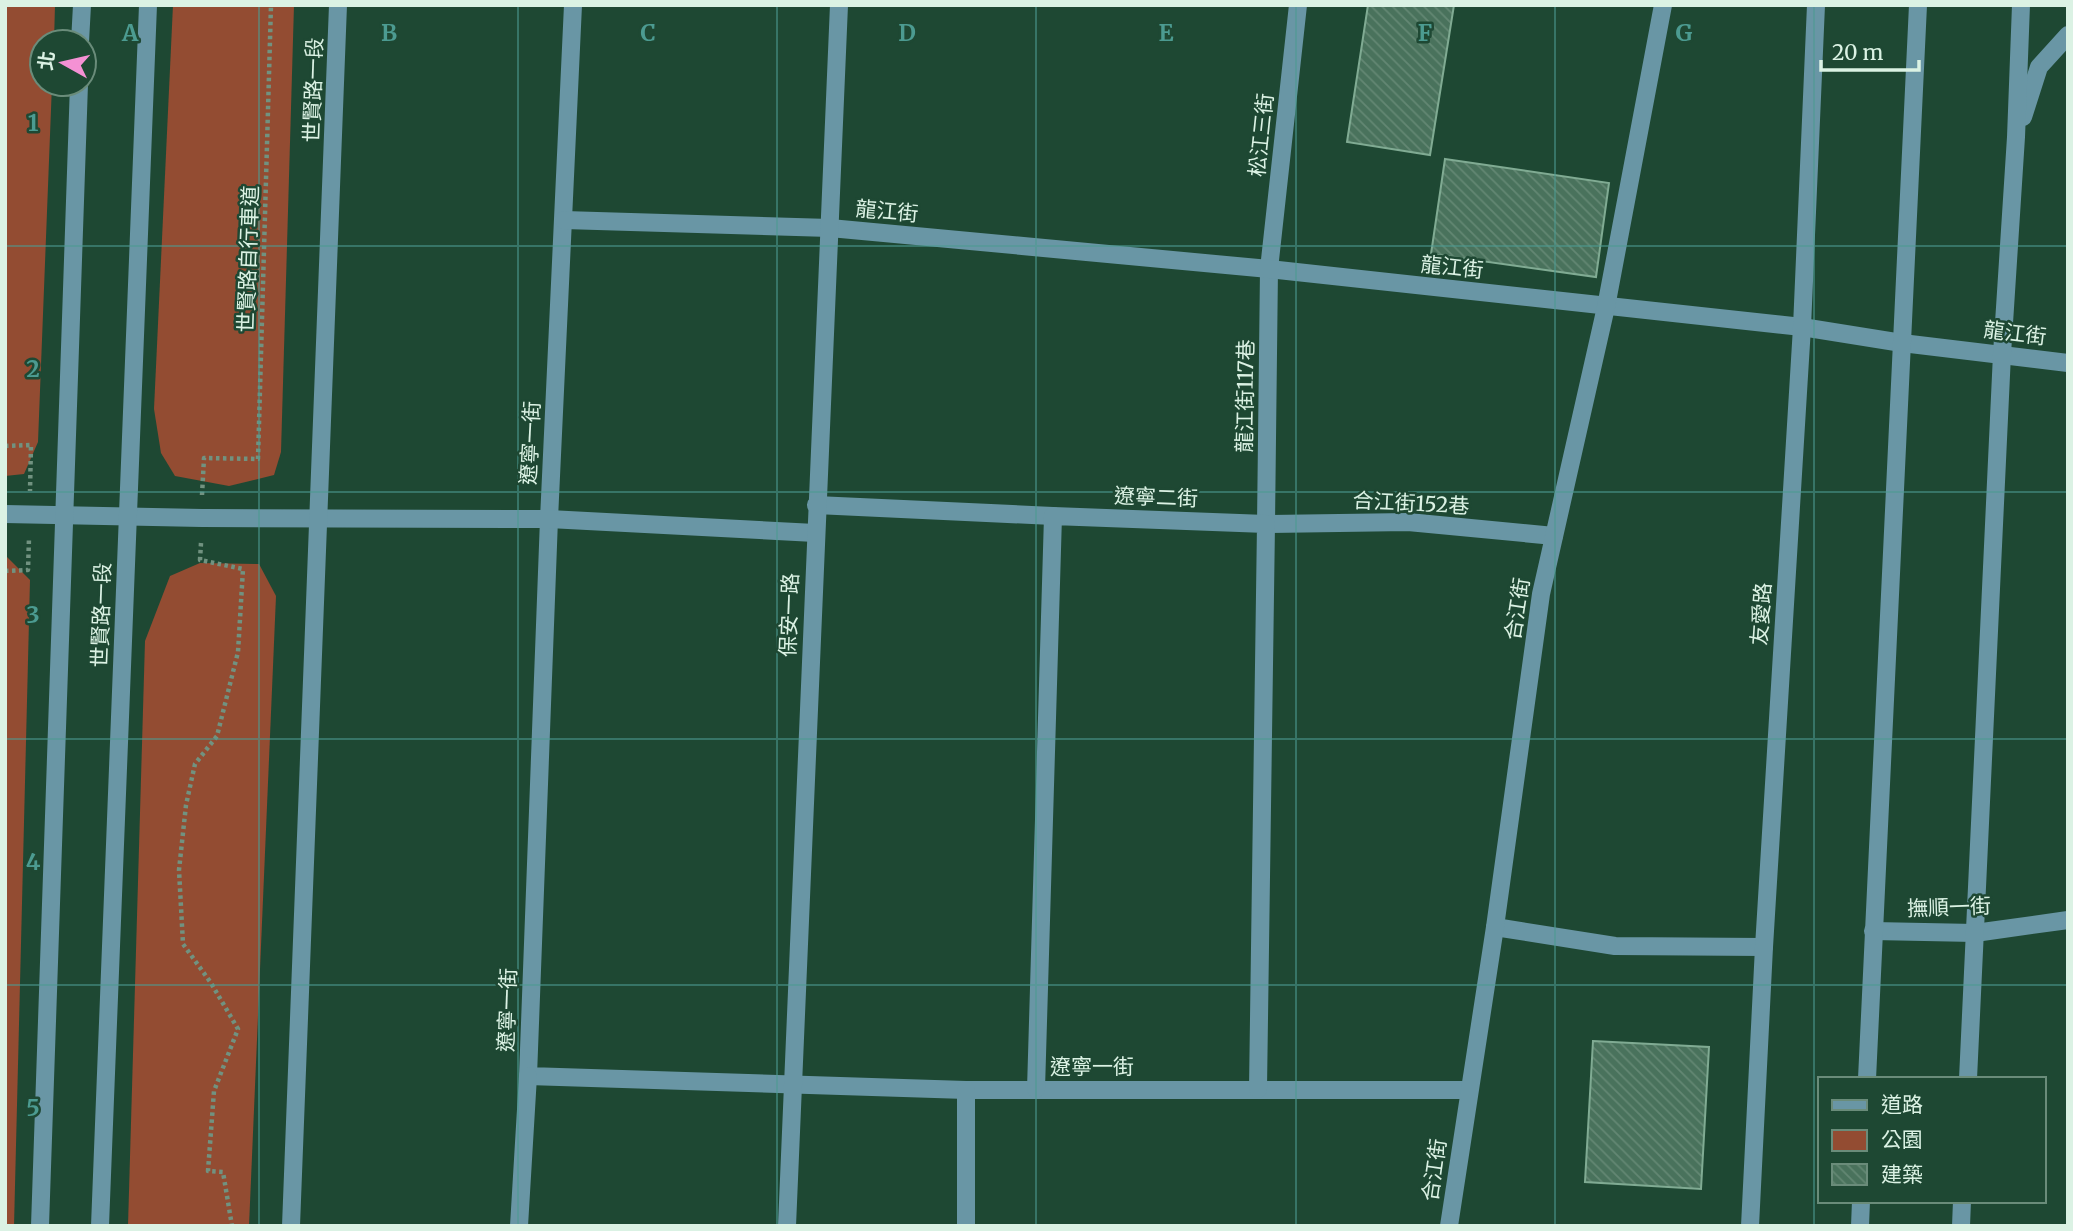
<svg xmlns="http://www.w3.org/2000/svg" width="2073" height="1231" font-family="Merriweather,'Noto Sans TC',serif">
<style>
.green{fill:#934c32}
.building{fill:url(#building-back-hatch);stroke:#80ab93;stroke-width:2}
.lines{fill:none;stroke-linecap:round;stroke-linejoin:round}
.path{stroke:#719280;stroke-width:4.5;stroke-dasharray:3.5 3.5;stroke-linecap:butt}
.minor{stroke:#6996a5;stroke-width:18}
.grid{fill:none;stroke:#4c9b91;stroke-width:2;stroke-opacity:0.55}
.labels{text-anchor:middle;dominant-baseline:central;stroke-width:5;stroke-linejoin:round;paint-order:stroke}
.street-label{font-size:21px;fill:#dbf2e4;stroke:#1e4833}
.grid-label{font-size:23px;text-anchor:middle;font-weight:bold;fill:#4c9b91;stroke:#1e4833;stroke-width:5;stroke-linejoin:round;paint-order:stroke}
</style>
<defs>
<pattern id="building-back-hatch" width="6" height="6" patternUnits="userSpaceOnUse" patternTransform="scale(1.75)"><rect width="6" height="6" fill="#49725c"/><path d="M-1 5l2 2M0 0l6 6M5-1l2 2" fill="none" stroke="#638773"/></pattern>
</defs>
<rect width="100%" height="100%" fill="#1e4833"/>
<g class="green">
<polygon points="5,5 55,5 54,42 42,42 42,84 52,84 38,442 24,474 5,476"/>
<polygon points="173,5 294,5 281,452 274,475 229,486 175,476 161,453 154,409"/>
<polygon points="5,555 30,580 14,1226 5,1226"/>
<polygon points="200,563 259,564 276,596 249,1226 128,1226 145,641 170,576"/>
</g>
<g class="building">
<polygon points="1368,5 1454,5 1430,155 1347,142"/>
<polygon points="1445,159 1609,183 1596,277 1431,254"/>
<polygon points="1593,1041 1709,1047 1701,1189 1585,1182"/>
</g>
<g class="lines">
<g class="path">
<polyline points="5,446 31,445 30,491"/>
<polyline points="202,495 204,458 258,459 271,5"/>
<polyline points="201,543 200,560 243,569 238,652 217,736 195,764 186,805 179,870 183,944 211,983 238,1029 214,1091 208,1171 223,1172 232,1226"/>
<polyline points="5,571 28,570 29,538"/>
</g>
<g class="minor">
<polyline points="573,5 549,519 528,1076 966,1090 1468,1090"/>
<polyline points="1298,5 1269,269 1266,524 1408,522 1554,536"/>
<polyline points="80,42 82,5"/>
<polyline points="2023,117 2039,67 2068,35"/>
<polyline points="564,220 830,228 1269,269 1802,327 1902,343 2068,363"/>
<polyline points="816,505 1053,516"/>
<polyline points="5,514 202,518 549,519 815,533"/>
<polyline points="1495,927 1615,946 1764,947"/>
<polyline points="1873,931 1975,933 2068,920"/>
<polyline points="1867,1079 1918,5"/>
<polyline points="1968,1079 2002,354 2016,137 2021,5"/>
<polyline points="1036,1089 1053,516 1266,524 1258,1089"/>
<polyline points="40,1226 79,84"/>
<polyline points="100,1226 148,5"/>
<polyline points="291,1226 338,5"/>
<polyline points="519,1226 528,1076"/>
<polyline points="787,1226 839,5"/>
<polyline points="966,1226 966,1090"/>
<polyline points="1449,1226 1495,927 1541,594 1606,307 1663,5"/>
<polyline points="1750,1226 1764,947 1802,327 1816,5"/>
<polyline points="1860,1226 1861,1201"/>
<polyline points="1961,1226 1962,1201"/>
</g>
</g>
<path class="grid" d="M259 5V1226M518 5V1226M777 5V1226M1036 5V1226M1296 5V1226M1555 5V1226M1814 5V1226M5 246H2068M5 492H2068M5 739H2068M5 985H2068"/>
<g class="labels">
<g class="street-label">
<text transform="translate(313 90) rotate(-88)">世賢路一段</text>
<text transform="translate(1261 135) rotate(-84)">松江三街</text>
<text transform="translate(887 211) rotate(5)">龍江街</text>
<text transform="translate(248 259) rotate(-88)">世賢路自行車道</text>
<text transform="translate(1452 267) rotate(6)">龍江街</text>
<text transform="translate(2015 333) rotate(7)">龍江街</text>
<text transform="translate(1245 396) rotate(-89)">龍江街117巷</text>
<text transform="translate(530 443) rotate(-87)">遼寧一街</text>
<text transform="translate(1156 497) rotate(2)">遼寧二街</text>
<text transform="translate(1411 503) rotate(3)">合江街152巷</text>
<text transform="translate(1517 609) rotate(-81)">合江街</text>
<text transform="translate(1761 614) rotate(-86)">友愛路</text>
<text transform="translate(101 615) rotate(-88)">世賢路一段</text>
<text transform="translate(789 615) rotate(-88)">保安一路</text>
<text transform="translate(1949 907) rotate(-2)">撫順一街</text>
<text transform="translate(507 1010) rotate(-88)">遼寧一街</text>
<text x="1092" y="1066">遼寧一街</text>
<text transform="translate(1434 1170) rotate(-82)">合江街</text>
</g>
</g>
<g class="grid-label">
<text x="130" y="41">A</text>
<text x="389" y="41">B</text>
<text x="648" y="41">C</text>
<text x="907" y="41">D</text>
<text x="1166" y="41">E</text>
<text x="1425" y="41">F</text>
<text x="1684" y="41">G</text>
<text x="33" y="131">1</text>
<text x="33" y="377">2</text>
<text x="33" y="623">3</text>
<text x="33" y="870">4</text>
<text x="33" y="1116">5</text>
</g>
<rect width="2073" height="1231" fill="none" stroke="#dbf2e4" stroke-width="14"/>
<rect x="1818" y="1077" width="228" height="126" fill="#1e4833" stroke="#6a8c7a" stroke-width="2"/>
<rect x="1832" y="1100" width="35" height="10" fill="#6996a5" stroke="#6a8c7a" stroke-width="2"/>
<text x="1881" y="1112" font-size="21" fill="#dbf2e4">道路</text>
<rect x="1832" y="1130" width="35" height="21" fill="#934c32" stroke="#6a8c7a" stroke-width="2"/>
<text x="1881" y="1147" font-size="21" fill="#dbf2e4">公園</text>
<rect x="1832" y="1164" width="35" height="21" fill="url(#building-back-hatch)" stroke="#6a8c7a" stroke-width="2"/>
<text x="1881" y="1182" font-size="21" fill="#dbf2e4">建築</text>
<g transform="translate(63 63) rotate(278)"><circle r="33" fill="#1e4833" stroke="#6a8c7a" stroke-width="2"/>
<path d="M0-5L12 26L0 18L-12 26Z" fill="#f491d4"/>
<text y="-10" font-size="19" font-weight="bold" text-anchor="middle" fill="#dbf2e4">北</text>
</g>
<path d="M1821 60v10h98v-10" fill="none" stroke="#dbf2e4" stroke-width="3.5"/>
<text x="1832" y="60" font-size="21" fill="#dbf2e4" stroke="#1e4833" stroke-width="5" paint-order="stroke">20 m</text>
</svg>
